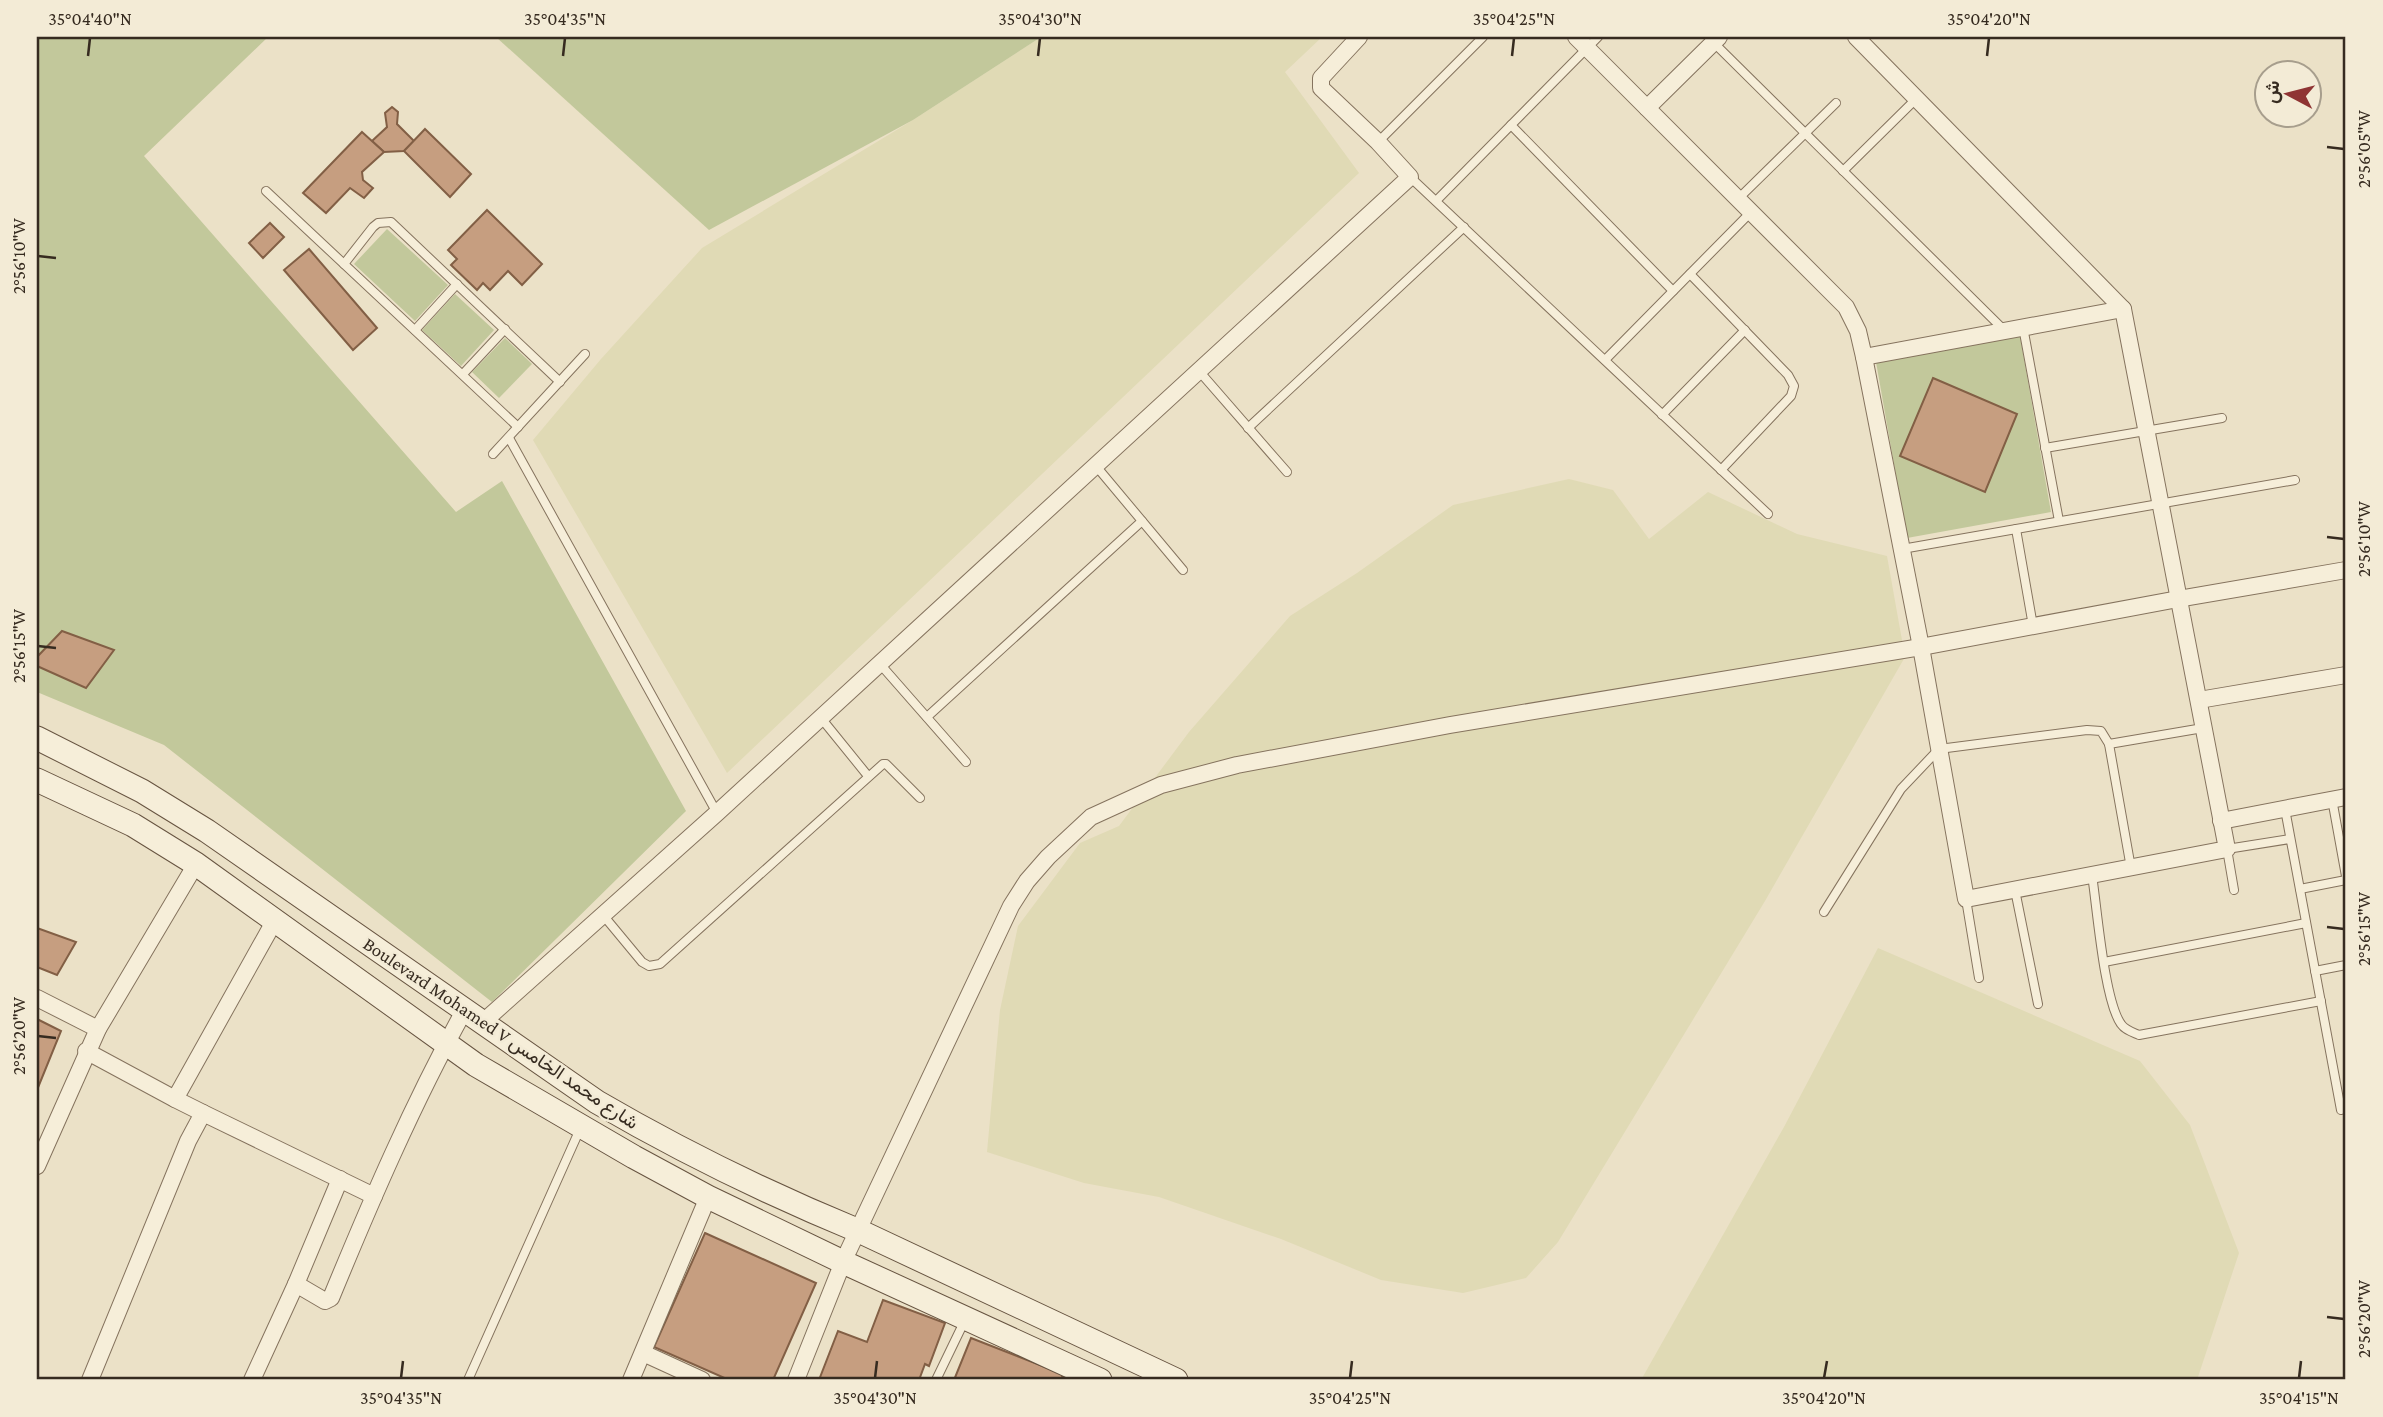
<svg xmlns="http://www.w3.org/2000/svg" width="2383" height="1417" font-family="'Crimson Pro',Vazirmatn,serif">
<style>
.farmland{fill:#e0dab5}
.green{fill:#c2c89b}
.building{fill:#c69e80;stroke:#825f45;stroke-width:2}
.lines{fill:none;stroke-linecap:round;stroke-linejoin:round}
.lane-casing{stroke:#85735e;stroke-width:10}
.street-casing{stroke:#85735e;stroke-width:18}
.secondary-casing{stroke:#675441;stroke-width:25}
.lane{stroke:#f6eed9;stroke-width:8}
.street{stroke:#f6eed9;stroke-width:16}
.secondary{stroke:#f6eed9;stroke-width:23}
.ticks{fill:none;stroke:#362b20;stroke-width:2.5}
.labels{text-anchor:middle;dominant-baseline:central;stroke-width:5;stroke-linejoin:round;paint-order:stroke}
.street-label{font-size:19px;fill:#362b20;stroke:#f3ebd6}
.neatline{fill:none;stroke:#362b20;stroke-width:2.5}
.ticks-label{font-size:18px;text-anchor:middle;fill:#362b20}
</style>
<rect width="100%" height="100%" fill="#ebe1c7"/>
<g class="farmland">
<polygon points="1041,37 1322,37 1285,72 1359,173 727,773 533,440 601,359 702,248 913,120"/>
<polygon points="1569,479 1613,490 1649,539 1708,492 1797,534 1887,556 1905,657 1765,901 1558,1242 1526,1278 1463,1293 1381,1280 1281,1239 1159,1197 1084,1183 987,1152 1000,1010 1018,926 1080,843 1119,826 1189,732 1290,616 1357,573 1453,505"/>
<polygon points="1878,948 2140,1061 2190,1125 2239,1253 2197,1380 1641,1380 1784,1127"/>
</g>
<g class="green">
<polygon points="37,37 268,37 144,156 456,512 502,481 686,811 492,1002 164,745 37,692"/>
<polygon points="496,37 1041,37 913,120 709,230"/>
<polygon points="387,229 448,285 415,321 354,264"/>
<polygon points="455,294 494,330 461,366 422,330"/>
<polygon points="2020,336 2051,512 1907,538 1876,362"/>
<polygon points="505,338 532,364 499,398 472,372"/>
</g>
<g class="building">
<polygon points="392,107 398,112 397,124 414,141 404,151 384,152 372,141 387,127 385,113"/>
<polygon points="425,129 471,174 450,197 404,151"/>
<polygon points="362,132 384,152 362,172 363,180 373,188 364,198 350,188 326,213 303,193"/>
<polygon points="487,210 542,264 522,285 508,271 490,290 483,283 477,290 451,265 457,259 448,250"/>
<polygon points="270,223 284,237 263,258 249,243"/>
<polygon points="309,249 377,328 353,350 284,270"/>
<polygon points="1933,378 2017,414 1985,492 1900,456"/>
<polygon points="62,631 114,650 86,688 37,666 37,657"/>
<polygon points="37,928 76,942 57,975 37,967"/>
<polygon points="37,1019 61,1031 37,1090"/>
<polygon points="705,1233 816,1283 773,1380 729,1380 654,1347"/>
<polygon points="883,1300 945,1323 929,1366 925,1364 919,1380 819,1380 838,1331 867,1342"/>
<polygon points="971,1338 1063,1374 1061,1380 954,1380"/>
</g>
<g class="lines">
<defs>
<g id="lane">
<polyline points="1714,43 2005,331"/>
<polyline points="1511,125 1673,291"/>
<polyline points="1378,142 1483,37"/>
<polyline points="1843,171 1918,97"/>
<polyline points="1410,177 1768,514"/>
<polyline points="266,191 518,427"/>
<polyline points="1738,199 1836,103"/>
<polyline points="1436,201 1598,37"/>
<polyline points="344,264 373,227 378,223 391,222 560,382"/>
<polyline points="1690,274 1788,375 1794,386 1791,396 1721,470"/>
<polyline points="2023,327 2059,521"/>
<polyline points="415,330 457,284"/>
<polyline points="1605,360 1751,212"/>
<polyline points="1199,371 1287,472"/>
<polyline points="463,374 505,329"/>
<polyline points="1662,415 1745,330"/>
<polyline points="1248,428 1464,227"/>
<polyline points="509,438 717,813"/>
<polyline points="2045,448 2222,418"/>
<polyline points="493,454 585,354"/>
<polyline points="1096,466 1183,570"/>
<polyline points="2016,529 2033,626"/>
<polyline points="1902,549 2295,480"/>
<polyline points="880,664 966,762"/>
<polyline points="927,717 1142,521"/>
<polyline points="821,718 868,776"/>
<polyline points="2109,744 2203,728"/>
<polyline points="2332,799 2346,876"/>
<polyline points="2285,809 2341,1110"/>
<path d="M2092 875C2097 907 2104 1000 2121 1024 2125 1030 2132 1032 2139 1035L2321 1001"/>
<polyline points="2300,889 2346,880"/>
<polyline points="2015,890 2038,1004"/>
<polyline points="2234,890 2227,849 2290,839"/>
<polyline points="1966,899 1979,978"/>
<polyline points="1824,912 1901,789 1939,749 2087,730 2101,731 2109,744 2131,868"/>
<polyline points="603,915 642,962 649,966 660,964 883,764 886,764 920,798"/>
<polyline points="2104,962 2306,923"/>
<polyline points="2315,971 2346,965"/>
<polyline points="468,1380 580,1129"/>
<polyline points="936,1380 965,1320"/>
</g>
<g id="street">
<polyline points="1576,37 1846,307 1858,331 1864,357 1921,647 1966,899 2227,849 2123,309 1856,37"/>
<polyline points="1647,108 1719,37"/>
<polyline points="1864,357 2123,309"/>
<polyline points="2199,700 2346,675"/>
<polyline points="2221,821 2346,797"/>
<polyline points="37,998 98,1029"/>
<polyline points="482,1023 717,813 1410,177 1378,142 1321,88 1321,78 1359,37"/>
<polyline points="86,1051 175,1099"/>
<polyline points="203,1113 175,1099 275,920"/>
<polyline points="37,1166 98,1029 196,864"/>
<polyline points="296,1284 340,1179"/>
<polyline points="643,1353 702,1380"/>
<polyline points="90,1380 188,1141 203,1113 374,1196"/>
<path d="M252 1380 296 1284 325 1301 331 1298C371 1201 413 1103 464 1011"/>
<polyline points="631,1380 708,1197"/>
<polyline points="796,1380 843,1262 1011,906 1027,881 1048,857 1091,817 1161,785 1237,765 1450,725 1921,647 2178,599 2346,570"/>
</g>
<g id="secondary">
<path d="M37 738 142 791 207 831 597 1102C681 1151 769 1194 859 1231L1176 1380"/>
<polyline points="37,780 133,825 196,864 476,1065 634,1157 708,1197 843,1262 1100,1380"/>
</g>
</defs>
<use href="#lane" class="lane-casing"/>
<use href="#street" class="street-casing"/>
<use href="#secondary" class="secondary-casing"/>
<use href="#lane" class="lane"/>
<use href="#street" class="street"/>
<use href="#secondary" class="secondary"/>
</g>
<path class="ticks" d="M88 56 90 38M563 56 565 38M1038 56 1040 38M1512 56 1514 38M1987 56 1989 38M2327 147 2344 149M38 256 56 258M2327 537 2344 539M38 646 56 648M2327 927 2344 929M38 1036 56 1038M2327 1317 2344 1319M401 1378 403 1361M875 1378 877 1361M1350 1378 1352 1361M1824 1378 1827 1361M2299 1378 2301 1361"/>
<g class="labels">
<g class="street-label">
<text transform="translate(501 1033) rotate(34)">Boulevard Mohamed V شارع محمد الخامس</text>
</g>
</g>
<rect width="2383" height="1417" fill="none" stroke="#f3ebd6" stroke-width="77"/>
<g transform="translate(2288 94) rotate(277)"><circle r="33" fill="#f3ebd6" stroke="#a79e8d" stroke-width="2"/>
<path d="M0-5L12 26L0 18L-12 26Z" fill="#8f3433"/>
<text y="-10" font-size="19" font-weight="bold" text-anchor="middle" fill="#362b20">ش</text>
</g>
<rect x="38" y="38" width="2306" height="1340" class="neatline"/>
<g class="ticks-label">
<text x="90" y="25">35°04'40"N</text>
<text x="565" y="25">35°04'35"N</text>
<text x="1040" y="25">35°04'30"N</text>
<text x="1514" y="25">35°04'25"N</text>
<text x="1989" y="25">35°04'20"N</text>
<text transform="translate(2364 149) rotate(-90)" y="6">2°56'05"W</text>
<text transform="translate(19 256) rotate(-90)" y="6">2°56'10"W</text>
<text transform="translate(2364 539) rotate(-90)" y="6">2°56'10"W</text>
<text transform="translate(19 646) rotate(-90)" y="6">2°56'15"W</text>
<text transform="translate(2364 929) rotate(-90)" y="6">2°56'15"W</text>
<text transform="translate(19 1036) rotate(-90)" y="6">2°56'20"W</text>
<text transform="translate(2364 1319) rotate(-90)" y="6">2°56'20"W</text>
<text x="401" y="1404">35°04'35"N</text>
<text x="875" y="1404">35°04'30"N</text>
<text x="1350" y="1404">35°04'25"N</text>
<text x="1824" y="1404">35°04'20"N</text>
<text x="2299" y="1404">35°04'15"N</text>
</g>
</svg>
